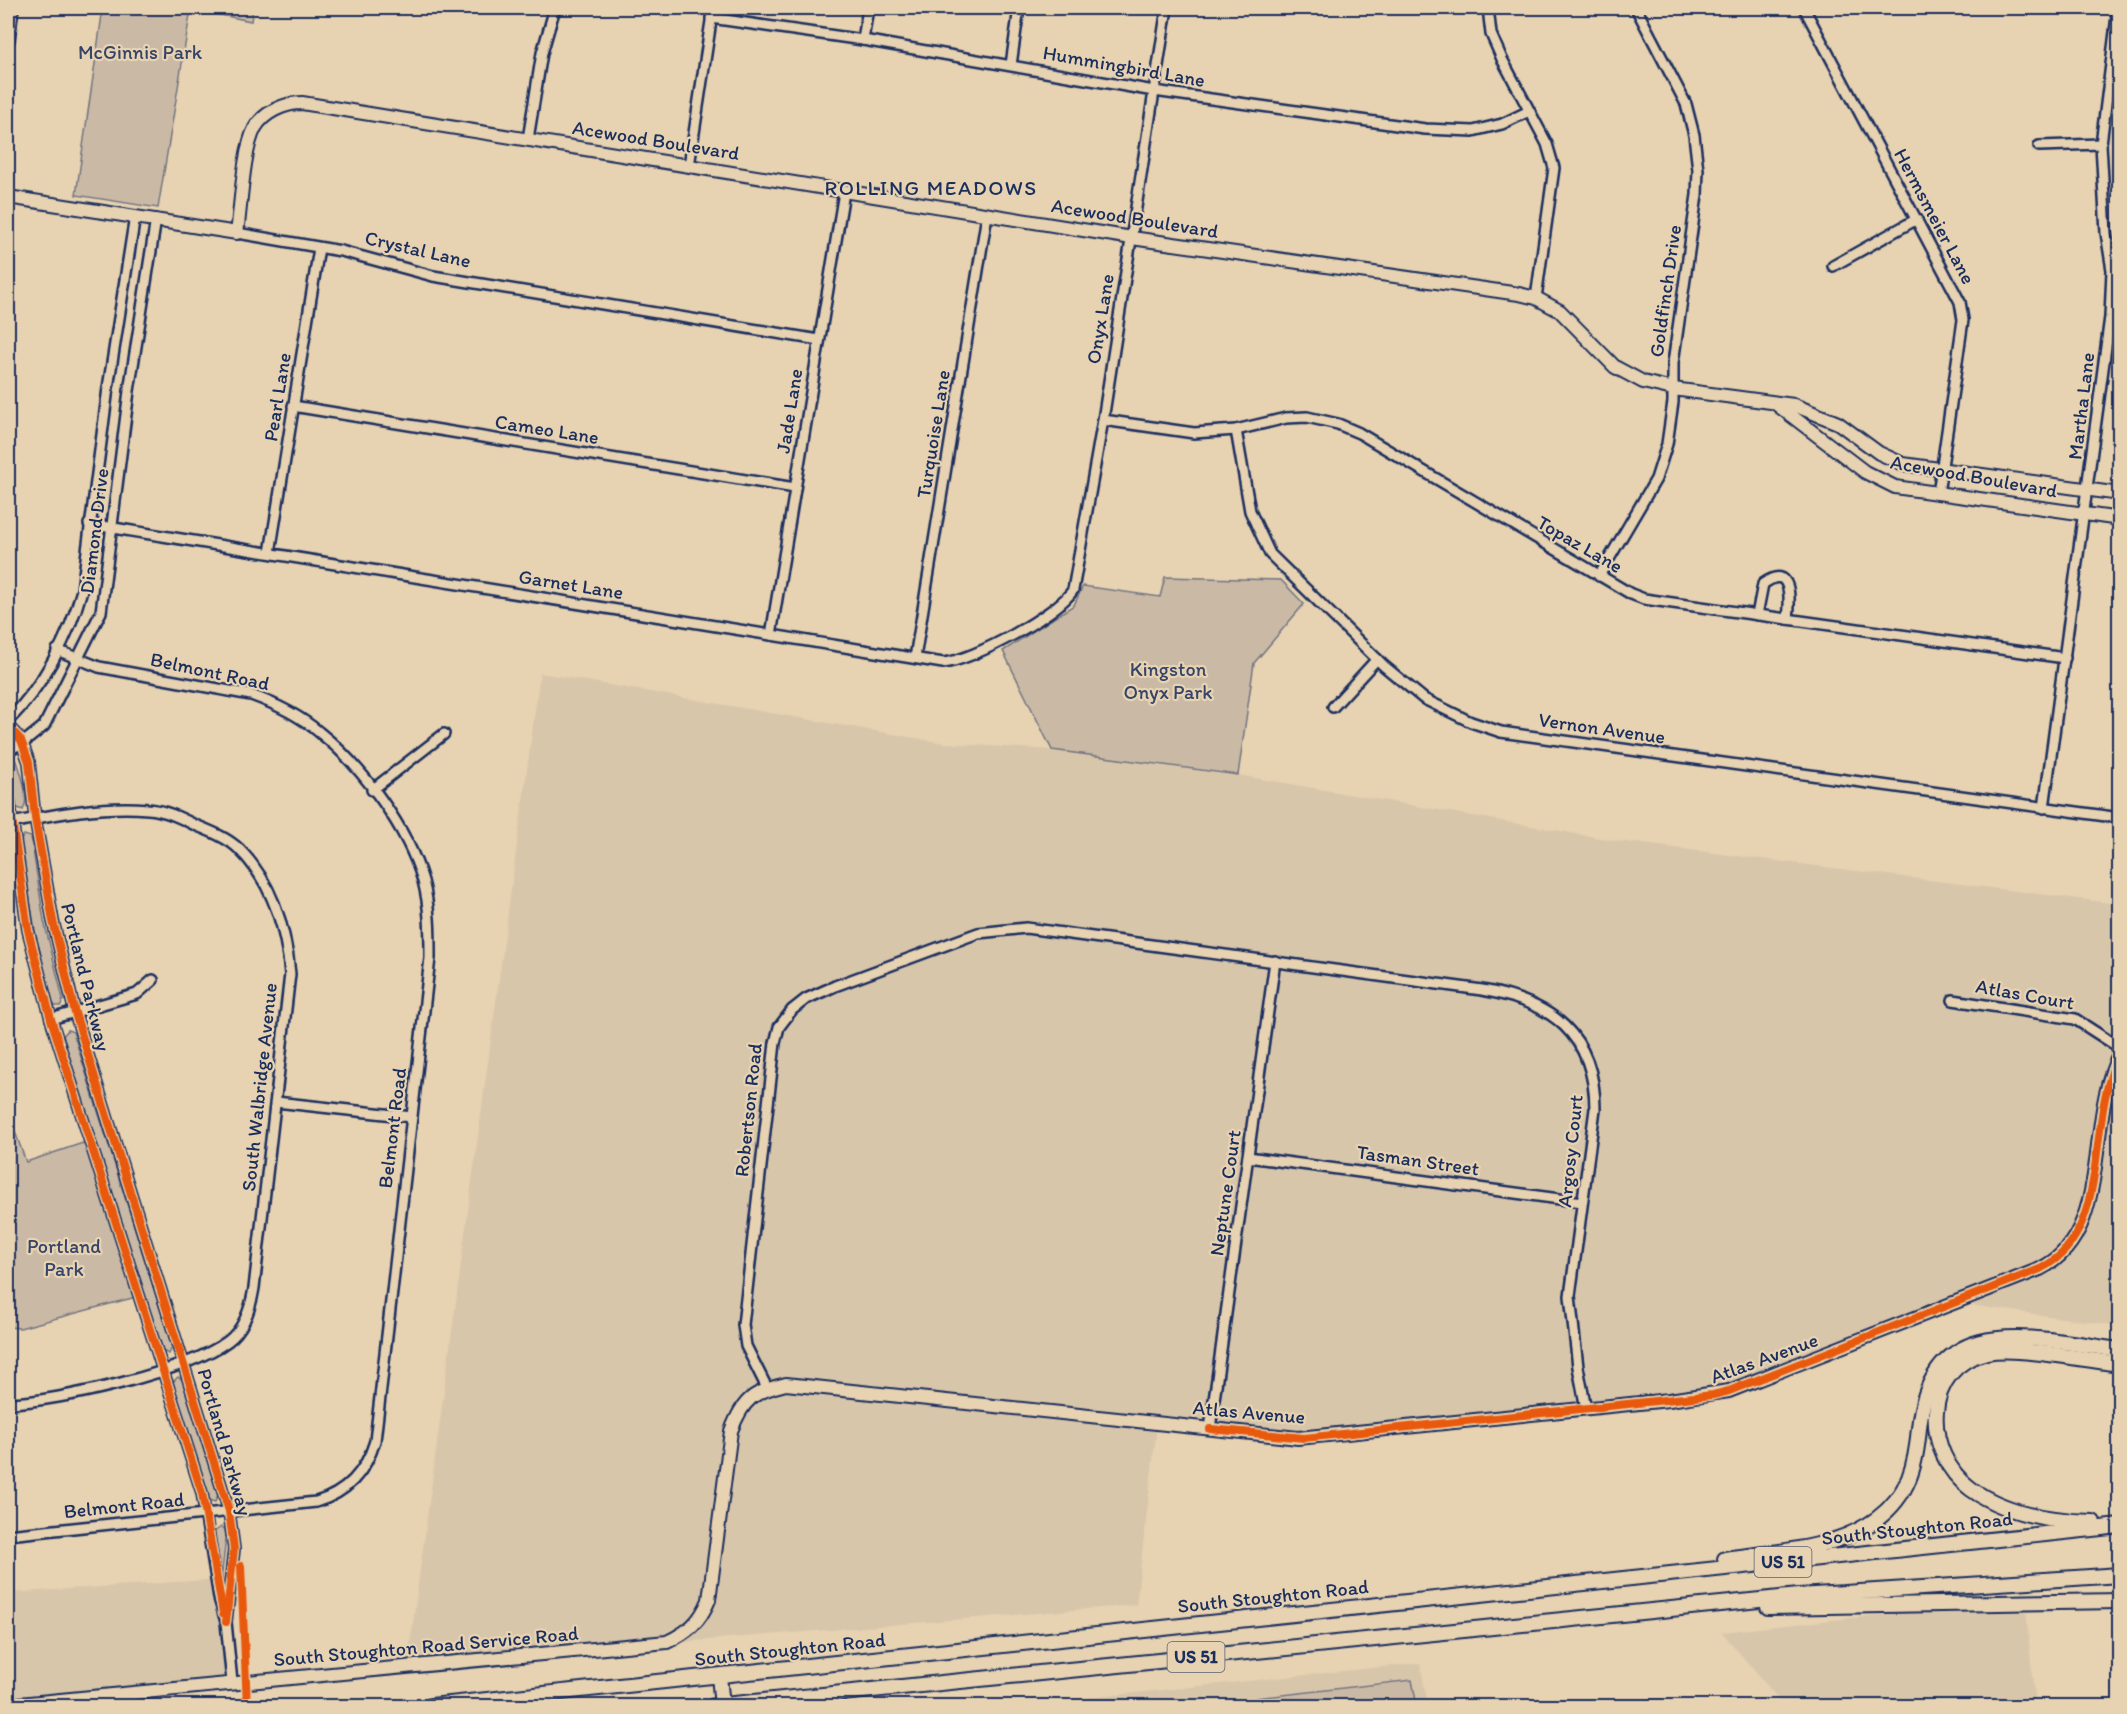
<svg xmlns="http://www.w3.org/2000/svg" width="2127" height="1714" font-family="Itim,sans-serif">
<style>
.built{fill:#d8c6ab}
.green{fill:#cabaa5;stroke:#727482;stroke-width:1.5}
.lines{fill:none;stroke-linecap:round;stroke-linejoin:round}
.street-casing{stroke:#1b2f5e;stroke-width:14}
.secondary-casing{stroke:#1b2f5e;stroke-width:16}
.primary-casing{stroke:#1b2f5e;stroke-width:18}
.street{stroke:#e7d2b1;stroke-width:9}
.secondary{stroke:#e7d2b1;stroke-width:12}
.primary{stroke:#e7d2b1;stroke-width:14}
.cycleway-casing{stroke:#e7d2b1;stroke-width:11}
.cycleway{stroke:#e8590c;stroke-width:8}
.labels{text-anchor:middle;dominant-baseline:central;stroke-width:4.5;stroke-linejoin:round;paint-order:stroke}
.shield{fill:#e7d2b1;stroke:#586077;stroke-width:1.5}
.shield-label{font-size:18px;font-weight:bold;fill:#1b2f5e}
.park-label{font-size:20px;fill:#354469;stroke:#e7d2b1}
.street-label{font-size:20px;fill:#1b2f5e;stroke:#e7d2b1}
.neighbourhood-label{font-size:21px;letter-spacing:1.5px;fill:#1b2f5e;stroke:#e7d2b1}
</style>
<rect width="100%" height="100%" fill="#e7d2b1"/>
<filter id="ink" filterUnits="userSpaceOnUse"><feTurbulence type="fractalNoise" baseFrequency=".0167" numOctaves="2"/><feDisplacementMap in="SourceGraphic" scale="12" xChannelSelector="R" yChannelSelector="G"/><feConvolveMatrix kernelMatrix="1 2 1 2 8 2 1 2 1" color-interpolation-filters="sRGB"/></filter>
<g filter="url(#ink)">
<g class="built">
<polygon points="540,673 944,743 1052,750 1238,775 1611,840 2119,904 2119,1326 1955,1303 1729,1391 1304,1438 1157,1425 1136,1605 656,1644 407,1668"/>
<polygon points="222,1579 232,1682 8,1705 8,1593"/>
<polygon points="2025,1599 2035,1706 1784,1706 1722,1632"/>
<polygon points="1420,1663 1428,1706 1019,1706 1020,1705"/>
</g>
<g class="green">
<polygon points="103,8 253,8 251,21 191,9 158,208 76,195"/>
<polygon points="1165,577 1281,580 1304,604 1254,663 1238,775 1052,750 1003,651 1074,605 1083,586 1160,597"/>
<path d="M10 759 17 761C21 774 30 798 23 810L15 807 8 769Z"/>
<polygon points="24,835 31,837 44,921 63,999 61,1006 54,1006 52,1002 36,936 20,842"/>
<polygon points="68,1030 73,1032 172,1347 169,1354 162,1351 63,1036"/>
<polygon points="8,1112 26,1162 86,1142 136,1297 20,1328 8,1327"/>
<polygon points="178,1377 182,1379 218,1495 215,1502 208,1500 171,1384"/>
<polygon points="221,1527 225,1529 226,1537 220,1590 214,1532"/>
<polygon points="1412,1680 1417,1706 1255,1706 1256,1698"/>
</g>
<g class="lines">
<defs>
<g id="street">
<polyline points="1488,8 1491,34 1502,59 1547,144 1554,168 1536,298"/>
<polyline points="1804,8 1960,302 1963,320 1938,494"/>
<polyline points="711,18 863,40 1154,91 1425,129 1473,131 1502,124 1529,111"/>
<polyline points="863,40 868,8"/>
<polyline points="1011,65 1019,8"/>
<polyline points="528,139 542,53 555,8"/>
<polyline points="2039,146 2101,144"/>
<polyline points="689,166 713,8"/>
<polyline points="237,233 341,251 433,276 819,340"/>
<polyline points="1833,266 1917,219"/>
<polyline points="293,406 795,488"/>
<polyline points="1103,420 1194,433 1236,430 1286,418 1307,417 1338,424 1359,433 1631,594 1644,599 2065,658"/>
<polyline points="1236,430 1250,511 1270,554 1384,666 1424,699 1471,722 1501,732 2120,818"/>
<path d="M89 524 943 663C972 661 1058 614 1073 590L1103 420 1167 8"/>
<polyline points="270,553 319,248"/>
<polyline points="1599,576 1656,479 1667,444 1673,402 1673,363 1697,195 1698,170 1694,135 1686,104 1636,8"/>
<path d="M1757 615 1763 584C1793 562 1790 601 1788 619"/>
<polyline points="771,635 844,192"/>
<polyline points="915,658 987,215"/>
<polyline points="1333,707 1377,659"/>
<path d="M8 721C42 687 69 638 82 590L108 388 135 216"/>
<polyline points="8,726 21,740 29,762 35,818 53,921 75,1013 229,1511 234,1549 226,1622"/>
<polyline points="8,750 23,743 44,726 101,612 129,391 156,219"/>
<polyline points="372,790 444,734"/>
<polyline points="8,792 28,930 51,1019 202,1493 219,1598 226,1622 232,1682"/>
<polyline points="2044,808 2110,317 2112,270 2106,233 2101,144 2118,8"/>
<polyline points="1953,1000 2075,1019 2120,1048"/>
<polyline points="51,1019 137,994 153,980"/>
<polyline points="276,1102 412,1117"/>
<polyline points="1248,1157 1582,1202"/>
<path d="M767 1388 746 1346 743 1325 775 1043 779 1027 792 1010 806 999 835 986 978 933 1026 928 1482 990C1551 1002 1595 1034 1595 1109L1570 1296 1578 1367 1586 1409"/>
<path d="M8 1403C58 1402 188 1371 228 1341 244 1329 251 1307 254 1288L290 974C286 929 272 882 239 849 228 838 210 831 195 825 181 818 165 810 148 809 104 805 55 814 12 823"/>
<polyline points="1210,1429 1275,961"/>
<path d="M8 1535 316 1502C347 1493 366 1471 375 1441L430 958C430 932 430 907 423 881 408 829 362 766 319 732 299 715 276 704 251 695L99 667 57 650"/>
<polyline points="1654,1706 1660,1706"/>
</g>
<g id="secondary">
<polyline points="8,40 12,8"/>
<path d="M8 197 237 233C241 206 243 150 255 128 264 112 285 103 302 103L1132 238 1519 294 1536 298 1560 311 1615 367 1643 382 1673 389 1794 405 1838 423 1879 453 1903 464 2120 494"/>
<polyline points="1776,404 1865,472 1895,487 2120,519"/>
<path d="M8 1705 667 1642C688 1632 700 1622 709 1600L731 1431C743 1399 753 1392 786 1384L1298 1438 1669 1400 1729 1391 2040 1269C2114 1233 2084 1121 2120 1053"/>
</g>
<g id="primary">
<path d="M2093 1522C2051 1521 2006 1514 1971 1489 1922 1454 1921 1367 1987 1352 2016 1346 2087 1360 2120 1364"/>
<path d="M1725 1559C1775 1552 1835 1550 1877 1519 1909 1495 1916 1465 1919 1428 1931 1307 2035 1339 2120 1350"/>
<polyline points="1768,1607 2120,1601"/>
<polyline points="719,1676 722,1706"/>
<polyline points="431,1706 2120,1526"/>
<polyline points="714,1706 1799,1596 2120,1575"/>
</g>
</defs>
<use href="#street" class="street-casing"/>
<use href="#secondary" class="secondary-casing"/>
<use href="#primary" class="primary-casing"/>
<use href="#street" class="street"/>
<use href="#secondary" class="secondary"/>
<use href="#primary" class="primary"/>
<defs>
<g id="cycleway">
<polyline points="8,726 21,740 29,762 35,818 53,921 75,1013 229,1511 234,1549 226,1622"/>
<polyline points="8,792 28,930 51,1019 202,1493 223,1613"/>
<path d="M1210 1429 1304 1438 1713 1395 1729 1391 2040 1269C2114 1233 2084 1121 2120 1053"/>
<polyline points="241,1566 247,1706"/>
</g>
</defs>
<use href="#cycleway" class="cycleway-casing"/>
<use href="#cycleway" class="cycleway"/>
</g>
</g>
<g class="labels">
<g class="shield">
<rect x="1754.5" y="1547" width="57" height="30" rx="4.5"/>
<rect x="1167.5" y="1642" width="57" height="30" rx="4.5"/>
</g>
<g class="shield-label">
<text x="1783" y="1562">US 51</text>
<text x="1196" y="1657">US 51</text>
</g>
<g class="park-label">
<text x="140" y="52">McGinnis Park</text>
<text x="1168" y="669">Kingston<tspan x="1168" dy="23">Onyx Park</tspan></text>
<text x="64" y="1246">Portland<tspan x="64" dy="23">Park</tspan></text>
</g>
<g class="street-label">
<text transform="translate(1124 66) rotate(10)">Hummingbird Lane</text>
<text transform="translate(656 140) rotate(9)">Acewood Boulevard</text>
<text transform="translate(1935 216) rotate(62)">Hermsmeier Lane</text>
<text transform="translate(1135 218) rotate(9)">Acewood Boulevard</text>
<text transform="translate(418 249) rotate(13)">Crystal Lane</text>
<text transform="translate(1665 291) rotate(-82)">Goldfinch Drive</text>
<text transform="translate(1100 319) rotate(-81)">Onyx Lane</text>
<text transform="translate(277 397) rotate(-81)">Pearl Lane</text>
<text transform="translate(2081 406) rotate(-83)">Martha Lane</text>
<text transform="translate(789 411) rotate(-81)">Jade Lane</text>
<text transform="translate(547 429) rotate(9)">Cameo Lane</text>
<text transform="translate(933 434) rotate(-81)">Turquoise Lane</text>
<text transform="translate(1974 476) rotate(10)">Acewood Boulevard</text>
<text transform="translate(94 531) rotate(-83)">Diamond Drive</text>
<text transform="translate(1580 544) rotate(30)">Topaz Lane</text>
<text transform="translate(571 584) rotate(9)">Garnet Lane</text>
<text transform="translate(210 671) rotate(12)">Belmont Road</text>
<text transform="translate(1602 728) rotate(8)">Vernon Avenue</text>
<text transform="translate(86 977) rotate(76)">Portland Parkway</text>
<text transform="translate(2025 994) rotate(10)">Atlas Court</text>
<text transform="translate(259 1087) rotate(-84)">South Walbridge Avenue</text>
<text transform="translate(748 1110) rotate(-84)">Robertson Road</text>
<text transform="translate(392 1128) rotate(-83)">Belmont Road</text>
<text transform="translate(1570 1151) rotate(-84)">Argosy Court</text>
<text transform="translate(1418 1160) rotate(8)">Tasman Street</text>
<text transform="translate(1225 1193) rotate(-82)">Neptune Court</text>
<text transform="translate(1764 1358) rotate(-20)">Atlas Avenue</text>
<text transform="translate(1249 1412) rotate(5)">Atlas Avenue</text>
<text transform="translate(225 1442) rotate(74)">Portland Parkway</text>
<text transform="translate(124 1505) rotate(-6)">Belmont Road</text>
<text transform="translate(1917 1528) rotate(-6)">South Stoughton Road</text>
<text transform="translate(1273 1596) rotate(-6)">South Stoughton Road</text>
<text transform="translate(426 1646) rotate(-5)">South Stoughton Road Service Road</text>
<text transform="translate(790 1649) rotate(-6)">South Stoughton Road</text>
</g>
<g class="neighbourhood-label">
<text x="931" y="187">ROLLING MEADOWS</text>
</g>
</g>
<rect width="2127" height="1714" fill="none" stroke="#e7d2b1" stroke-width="30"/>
<rect x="15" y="15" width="2097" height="1684" fill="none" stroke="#1b2f5e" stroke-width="2" filter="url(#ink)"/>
</svg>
